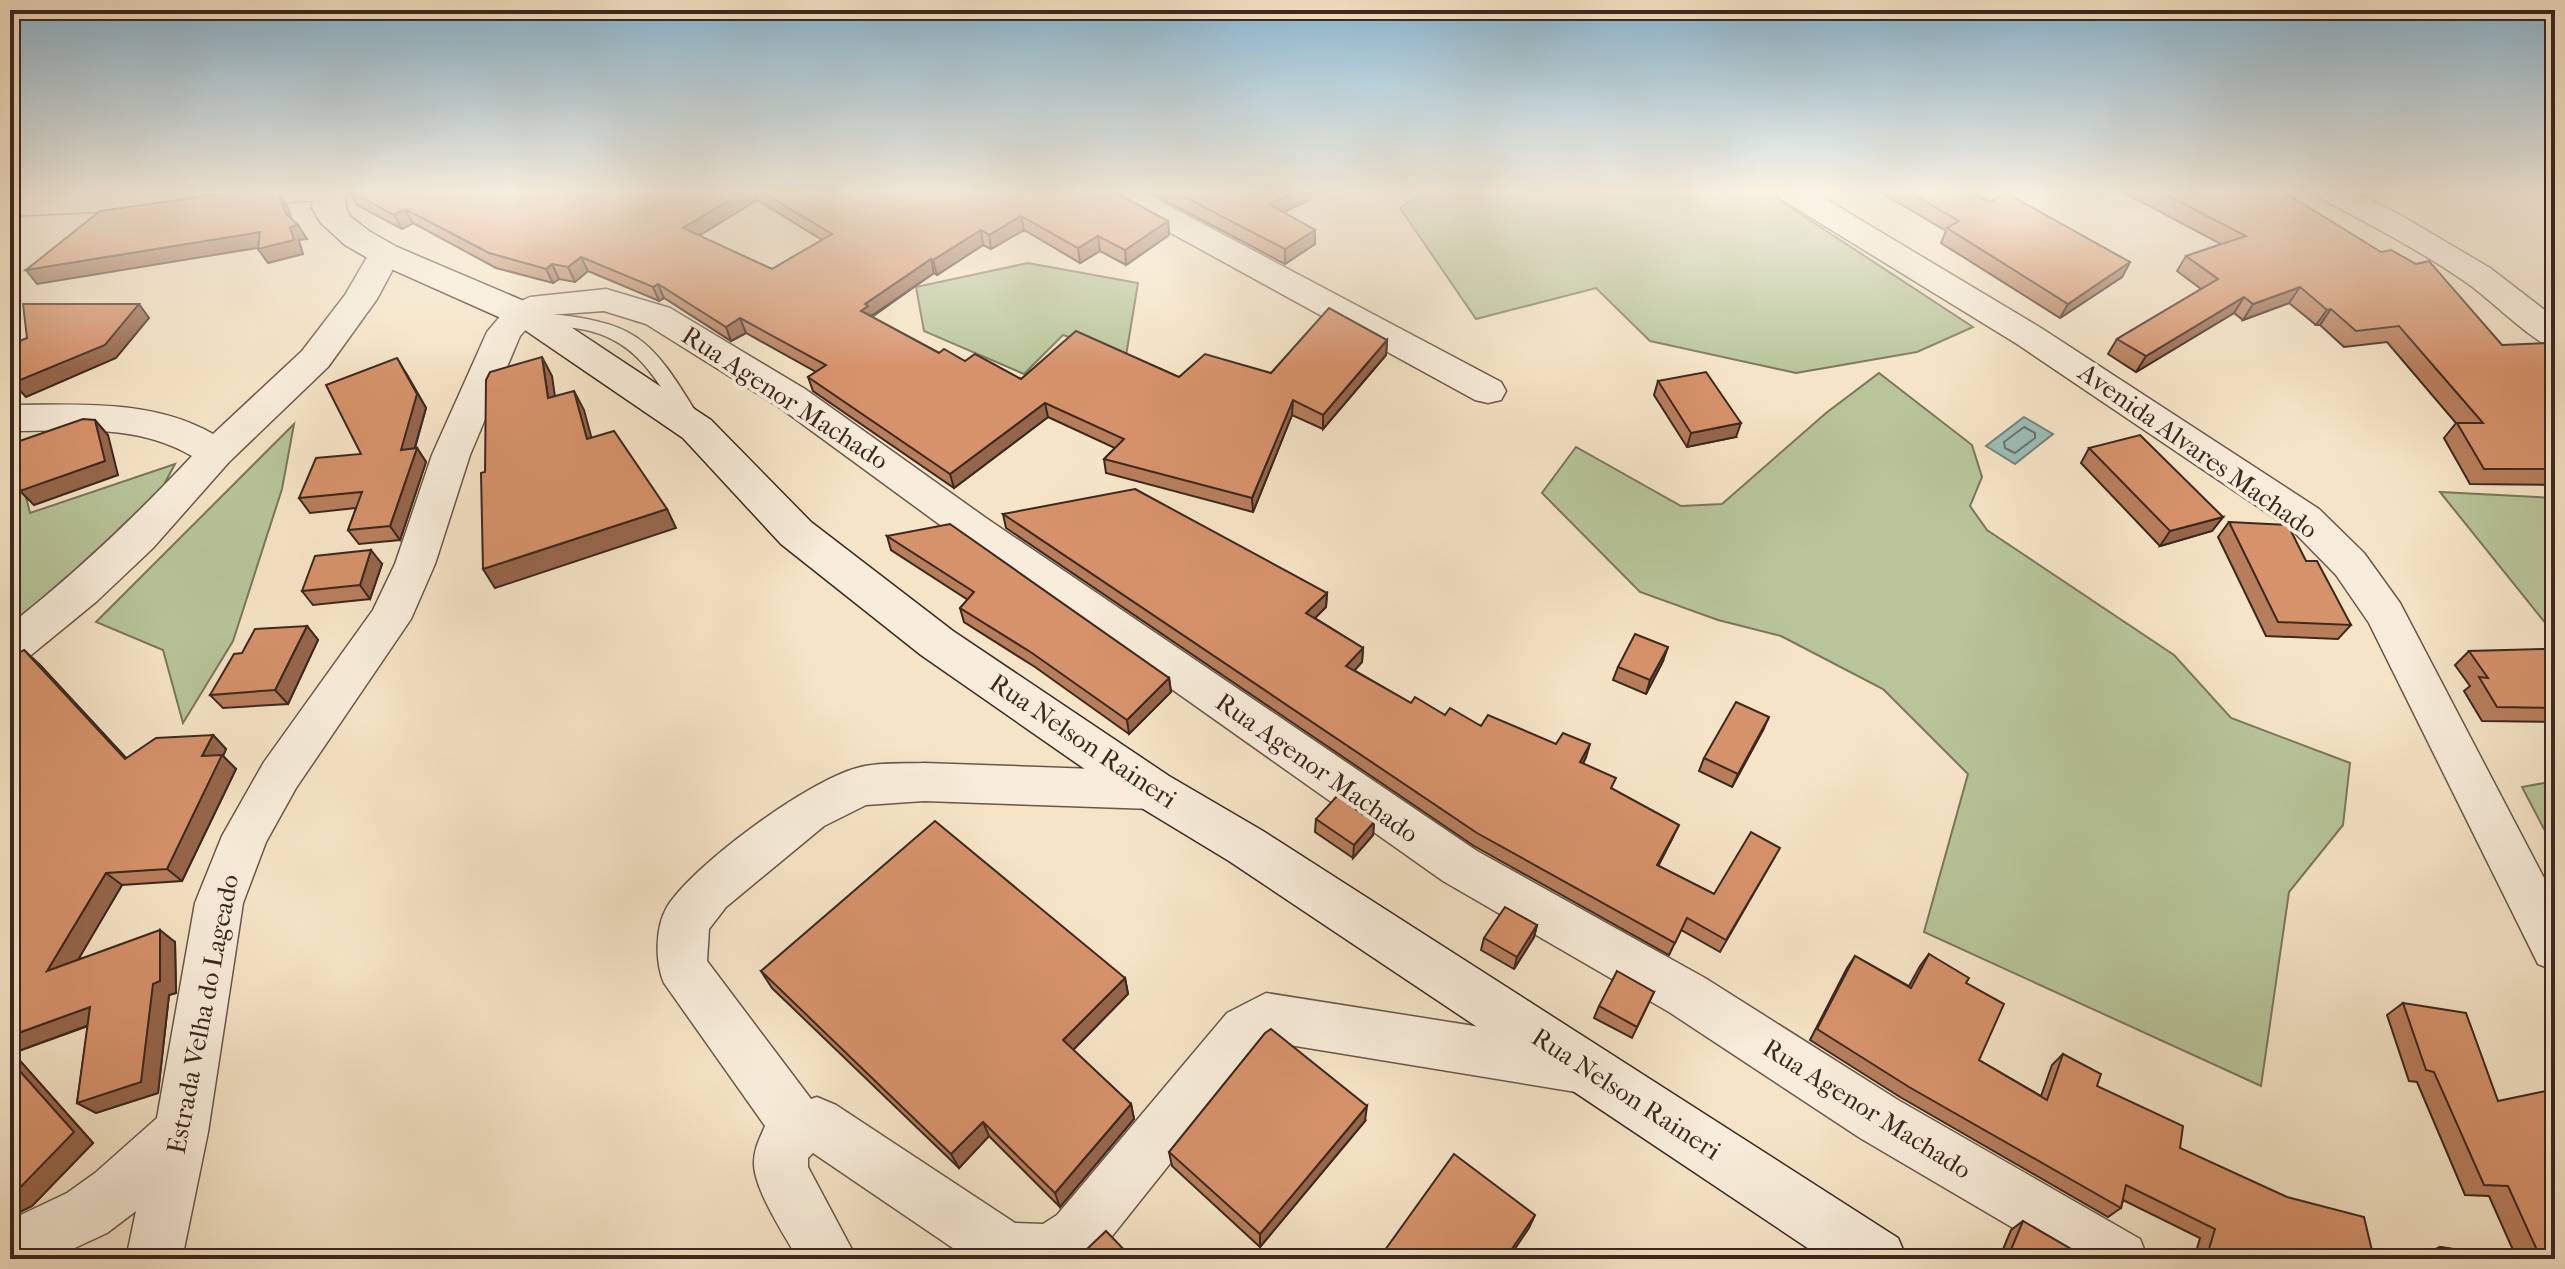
<svg xmlns="http://www.w3.org/2000/svg" width="2565" height="1269" font-family="'IM FELL French Canon',serif">
<style>
.green{fill:#b7c599;stroke:#7a765c;stroke-width:2}
.water{fill:#9cbeb7;stroke:#76827a;stroke-width:2}
.lines{fill:none;stroke-linecap:round;stroke-linejoin:round}
.shore{stroke:#6c736b;stroke-width:2}
.lane-casing{stroke:#6a5749;stroke-width:3}
.street-casing{stroke:#6a5749;stroke-width:3}
.secondary-casing{stroke:#3c281f;stroke-width:3}
.lane{fill:#f8edda;fill-rule:evenodd}
.street{fill:#f8edda;fill-rule:evenodd}
.secondary{fill:#f8edda;fill-rule:evenodd}
.wall{fill:#b87e5c;stroke:#3c281f;stroke-width:2;fill-rule:evenodd}
.shaded-wall{fill:#96664b;stroke:#3c281f;stroke-width:2}
.building{fill:#d6926b;stroke:#3c281f;stroke-width:2}
.labels{text-anchor:middle;dominant-baseline:central;stroke-width:8;stroke-linejoin:round;paint-order:stroke}
.street-label{font-size:26px;fill:#3c281f;stroke:#f8edda}
</style>
<rect width="100%" height="100%" fill="#f5e4c6"/>
<filter id="stains"><feTurbulence type="fractalNoise" baseFrequency=".0025" numOctaves="4"/><feColorMatrix values="0 0 0 0 .2 0 0 0 0 .09 0 0 0 0 .02 0 0 0 .5 -.17"/></filter>
<radialGradient id="worn" r=".72"><stop offset=".6" stop-color="#630" stop-opacity="0"/><stop offset="1" stop-color="#630" stop-opacity=".3"/></radialGradient>
<g class="green">
<polygon points="1427,192 1767,192 1973,327 1917,352 1796,373 1650,341 1596,288 1476,319 1400,208"/>
<polygon points="1028,263 1138,283 1126,356 1063,335 1024,374 924,331 916,287"/>
<polygon points="1879,373 1972,445 1982,477 1970,506 1987,530 2174,655 2231,718 2350,763 2343,825 2289,892 2261,1086 1924,932 1968,774 1883,689 1781,636 1718,620 1640,592 1542,493 1576,447 1681,506 1722,504 1826,413"/>
<polygon points="294,424 282,489 233,641 183,723 163,650 96,622"/>
<polygon points="175,464 152,507 10,633 10,466 19,469 30,513"/>
<polygon points="2440,492 2555,498 2555,635"/>
<polygon points="2555,781 2555,850 2522,787"/>
</g>
<polygon class="water" points="2024,417 2053,434 2015,464 1986,446"/>
<g class="lines">
<polygon class="shore" points="2024,427 2035,433 2035,438 2015,453 2005,448 2004,442"/>
<defs>
<path id="lane" d="M532 312C638 322 648 333 702 422L699 427H685C658 382 638 339 581 329 563 326 543 327 526 322L523 318Z"/>
<g id="street">
<polygon points="114,192 326,192 321,199 310,201 10,216 10,196"/>
<polygon points="1104,192 1143,192 1501,382 1506,391 1501,400 1488,403 1475,400 1109,199"/>
<polygon points="1776,192 1814,192 2041,328 2319,509 2364,553 2400,603 2555,899 2555,971 2538,964 2369,623 2336,575 2291,529 2017,344 1781,199"/>
<path d="M2317 192H2356L2402 216 2490 268 2555 318V349C2535 344 2489 298 2467 283 2421 251 2371 225 2322 199Z"/>
<path d="M385 244 397 247 401 254 377 299 328 367 229 462 153 548 97 601 25 660 10 665V625C78 571 133 519 192 456 136 423 72 431 10 431V405C78 405 152 399 213 434L302 351 345 295 373 247Z"/>
<polygon points="606,289 670,308 805,389 986,518 1477,851 1705,978 1898,1100 2140,1239 2148,1259 2066,1259 1860,1138 1669,1012 1443,881 958,538 779,407 646,324 604,311 548,315 532,323 520,336 470,455 435,564 411,619 296,788 266,842 243,903 208,1132 182,1259 126,1259 136,1211 107,1233 51,1259 10,1259 10,1220 67,1193 95,1173 157,1118 195,903 222,836 264,762 373,610 395,564 432,455 487,332 508,307 530,297"/>
<path d="M924 763 1152 771 1168 776 1175 790 1168 804 1152 809 924 801 866 805 824 826 726 907 709 929 707 961 811 1099 817 1097 836 1105 1015 1223 1043 1224 1057 1215 1227 1013 1266 993 1582 1043 1600 1050 1608 1068 1600 1086 1582 1093 1271 1042 1263 1047 1097 1255 1090 1259H969L813 1153 808 1158V1167L857 1259H798C785 1236 753 1188 754 1162 754 1149 760 1138 765 1126L664 983C655 962 655 928 667 907 694 864 808 781 857 768 878 762 903 764 924 763Z"/>
</g>
<polygon id="secondary" points="313,192 345,192 346,208 351,217 369,231 397,247 545,310 711,420 811,522 953,631 1169,776 1263,831 1898,1238 1907,1259 1824,1259 1229,861 1135,804 921,655 781,544 683,438 519,326 373,261 345,245 321,223 312,208"/>
</defs>
<use href="#lane" class="lane-casing"/>
<use href="#street" class="street-casing"/>
<use href="#secondary" class="secondary-casing"/>
<use href="#lane" class="lane"/>
<use href="#street" class="street"/>
<use href="#secondary" class="secondary"/>
</g>
<g class="wall">
<path d="M349 192H1114L1168 221 1169 235 1126 265 1100 251 1080 263 1024 230 991 249 983 245 937 275 934 273 872 317 939 353 1021 379 1179 377 1271 373 1387 340 1386 355 1323 429 1292 415 1253 512 1106 473 1104 459 1115 448 1048 417 954 488 813 391 808 377 816 372 746 333 731 341 664 298 659 301 588 271 575 282 559 279 553 283 496 268 413 223 402 229 357 205ZM757 200 822 240 772 269 699 236Z"/>
<polygon points="1149,192 1311,192 1311,199 1283,212 1315,230 1315,244 1285,264"/>
<polygon points="1880,192 1971,192 1990,202 2130,262 2122,277 2060,318 1941,243 1946,231"/>
<polygon points="2123,192 2284,192 2502,345 2555,353 2555,485 2470,484 2444,438 2456,423 2387,342 2344,347 2320,325 2316,325 2289,303 2243,320 2234,313 2136,372 2108,354 2117,339 2201,289 2177,271 2186,256 2221,244"/>
<polygon points="406,373 426,408 415,448 417,448 426,462 400,540 359,544 348,530 356,508 310,513 299,498 361,454"/>
<polygon points="1658,381 1736,437 1687,447 1654,395"/>
<polygon points="2089,448 2223,517 2212,531 2160,546 2081,463"/>
<polygon points="1003,514 1327,593 1326,607 1315,618 1363,648 1362,662 1354,670 1411,703 1445,715 1586,757 1583,764 1612,789 1673,837 1658,866 1714,894 1773,860 1720,952 1681,930 1669,955 1474,846 1006,528"/>
<polygon points="2229,522 2306,561 2351,625 2338,639 2266,636 2218,537"/>
<polygon points="887,536 1169,678 1171,692 1129,734 1035,667 964,622 960,608 968,600 891,550"/>
<polygon points="382,564 370,599 313,605 302,591"/>
<polygon points="307,626 318,640 288,704 223,708 210,695"/>
<polygon points="2469,651 2555,665 2555,722 2482,721 2464,691 2470,686 2455,665"/>
<polygon points="10,658 39,664 126,758 213,735 226,749 223,756 236,769 182,881 122,885 78,959 175,942 176,993 169,995 158,1093 96,1113 77,1103 88,1026 13,1053 93,1143 32,1206 10,1217"/>
<polygon points="1663,661 1646,694 1613,680 1618,667"/>
<polygon points="1763,730 1732,787 1699,771 1704,758"/>
<polygon points="1316,819 1374,822 1373,835 1353,858 1315,832"/>
<polygon points="1537,925 1534,937 1514,969 1481,950 1484,938"/>
<polygon points="1929,954 1966,983 1979,1060 2041,1096 2052,1065 2063,1054 2097,1086 2180,1148 2374,1259 2194,1259 2200,1238 2123,1200 2121,1208 2108,1217 1900,1097 1810,1040 1847,968 1855,956 1909,986 1920,966"/>
<polygon points="761,971 1125,978 1128,994 1073,1050 1131,1104 1134,1119 1060,1207 989,1136 959,1168 772,988"/>
<polygon points="1654,992 1632,1038 1594,1018 1599,1006"/>
<polygon points="2403,1003 2555,1259 2422,1259 2421,1255 2440,1247 2517,1259 2489,1196 2465,1195 2417,1082 2409,1081 2387,1015"/>
<polygon points="1365,1121 1260,1247 1172,1166 1169,1152"/>
<polygon points="2023,1221 2076,1259 1999,1259 2011,1230"/>
</g>
<g class="shaded-wall">
<polygon points="278,192 287,205 294,226 298,225 307,239 299,240 303,254 268,263 258,249 286,214"/>
<polygon points="743,192 754,192 757,200 688,242 683,228"/>
<polygon points="1296,192 1311,192 1311,199 1269,219 1269,204"/>
<polygon points="405,209 413,223 402,229 394,215"/>
<polygon points="1021,216 1024,230 991,249 989,235"/>
<polygon points="1168,221 1169,235 1126,265 1125,250"/>
<polygon points="981,230 983,245 937,275 933,260"/>
<polygon points="1315,230 1315,244 1285,264 1285,249"/>
<polygon points="260,232 269,246 37,284 26,270"/>
<polygon points="1098,236 1100,251 1080,263 1078,248"/>
<polygon points="581,257 588,271 575,282 568,267"/>
<polygon points="931,259 934,273 871,316 861,311 865,304"/>
<polygon points="2130,262 2122,277 2060,318 2068,304"/>
<polygon points="552,264 559,279 553,283 546,269"/>
<polygon points="658,284 664,298 659,301 653,287"/>
<polygon points="2300,287 2289,303 2243,320 2253,304"/>
<polygon points="2244,297 2234,313 2136,372 2146,356"/>
<polygon points="139,304 149,318 116,358 26,397 13,383"/>
<polygon points="2331,309 2320,325 2316,325 2327,310"/>
<polygon points="740,318 746,333 731,341 726,327"/>
<polygon points="1387,340 1386,355 1323,429 1323,415"/>
<polygon points="542,357 552,376 558,417 548,398"/>
<polygon points="397,358 426,408 410,464 401,450"/>
<polygon points="574,391 584,410 597,458 587,439"/>
<polygon points="1293,400 1292,415 1253,512 1252,498"/>
<polygon points="1045,403 1048,417 954,488 950,474"/>
<polygon points="95,420 108,435 118,475 34,505 20,491"/>
<polygon points="1741,423 1736,437 1687,447 1691,433"/>
<polygon points="417,448 426,462 400,540 390,526"/>
<polygon points="667,509 676,528 495,588 483,569"/>
<polygon points="2223,517 2212,531 2160,546 2170,531"/>
<polygon points="371,550 382,564 370,599 360,585"/>
<polygon points="1327,593 1326,607 1306,627 1306,613"/>
<polygon points="307,626 318,640 288,704 275,690"/>
<polygon points="1668,647 1663,661 1646,694 1650,680"/>
<polygon points="1363,648 1362,662 1346,680 1346,666"/>
<polygon points="24,650 39,664 139,772 125,759"/>
<polygon points="1169,678 1171,692 1129,734 1127,720"/>
<polygon points="1769,717 1763,730 1732,787 1738,774"/>
<polygon points="213,735 226,749 223,756 236,769 182,881 167,869 202,756"/>
<polygon points="1590,744 1586,757 1576,776 1580,762"/>
<polygon points="1374,822 1373,835 1353,858 1354,845"/>
<polygon points="1679,825 1673,837 1652,878 1657,865"/>
<polygon points="106,873 122,885 65,982 47,971"/>
<polygon points="1537,925 1534,937 1514,969 1517,957"/>
<polygon points="160,930 175,942 176,993 169,995 158,1093 96,1113 77,1103 153,984"/>
<polygon points="1125,978 1128,994 1067,1056 1063,1040"/>
<polygon points="90,1007 108,1018 13,1053 93,1143 32,1206 10,1217 10,1036"/>
<polygon points="1131,1104 1134,1119 1060,1207 1055,1193"/>
<polygon points="1367,1106 1365,1121 1260,1247 1260,1234"/>
<polygon points="983,1122 989,1136 959,1168 951,1154"/>
<polygon points="1535,1215 1529,1228 1508,1259 1505,1259"/>
</g>
<g class="building">
<polygon points="278,192 286,214 298,225 290,227 294,240 258,249 260,232 26,270 100,211 214,195"/>
<polygon points="351,192 743,192 683,228 772,269 832,234 762,192 1114,192 1168,221 1125,250 1098,236 1078,248 1021,216 989,235 981,230 933,260 931,259 865,304 868,306 861,311 939,353 944,349 965,361 975,354 1021,379 1076,331 1179,377 1205,354 1271,373 1329,308 1387,340 1323,415 1293,400 1252,498 1104,459 1124,439 1045,403 950,474 808,377 826,365 740,318 726,327 658,284 653,287 581,257 568,267 552,264 546,269 489,253 405,209 394,215"/>
<polygon points="1175,192 1296,192 1269,204 1315,230 1285,249"/>
<polygon points="1909,192 1971,192 1990,202 2006,193 2130,262 2068,304 1947,228 1959,221"/>
<polygon points="2161,192 2284,192 2381,252 2391,250 2416,264 2429,261 2502,345 2545,343 2555,353 2555,469 2484,469 2457,423 2483,423 2399,326 2356,331 2331,309 2327,310 2300,287 2253,304 2244,297 2146,356 2117,339 2218,279 2186,256 2246,236"/>
<polygon points="23,304 139,304 105,345 13,383 10,377 10,345 27,338"/>
<polygon points="542,357 548,398 574,391 587,439 614,431 667,509 483,569 481,473 485,472 486,380 490,372"/>
<polygon points="397,358 417,394 401,450 417,448 390,526 348,530 362,492 299,498 316,458 361,454 326,385"/>
<polygon points="1706,372 1741,423 1691,433 1658,381"/>
<polygon points="83,419 95,420 105,461 20,491 11,444"/>
<polygon points="2140,435 2223,517 2170,531 2089,448"/>
<polygon points="1135,489 1327,593 1306,613 1363,648 1346,666 1411,703 1415,697 1445,715 1450,708 1481,726 1488,715 1556,744 1563,733 1590,744 1580,762 1616,778 1611,788 1679,825 1657,865 1714,894 1751,832 1780,848 1726,940 1687,918 1675,943 1477,833 1003,514"/>
<polygon points="2229,522 2288,525 2306,561 2317,561 2351,625 2278,622"/>
<polygon points="950,524 1169,678 1127,720 1032,653 960,608 974,592 887,536"/>
<polygon points="371,550 360,585 302,591 315,556"/>
<polygon points="307,626 275,690 210,695 234,654 242,653 255,629"/>
<polygon points="1635,634 1668,647 1650,680 1618,667"/>
<polygon points="2544,649 2555,665 2555,708 2497,707 2479,677 2488,678 2469,651"/>
<polygon points="24,650 125,759 156,738 213,735 202,756 222,755 167,869 106,873 47,971 160,930 160,981 153,984 141,1082 77,1103 90,1007 10,1036 10,658"/>
<polygon points="1736,702 1769,717 1738,774 1704,758"/>
<polygon points="1337,796 1374,822 1354,845 1316,819"/>
<polygon points="935,821 1125,978 1063,1040 1131,1104 1055,1193 983,1122 951,1154 761,971"/>
<polygon points="1505,907 1537,925 1517,957 1484,938"/>
<polygon points="1929,954 1969,978 1966,983 2004,1004 1979,1060 2047,1100 2063,1054 2101,1074 2097,1086 2183,1126 2180,1148 2287,1197 2364,1217 2374,1259 2206,1259 2215,1229 2126,1185 2121,1208 1909,1087 1817,1029 1855,956 1911,988"/>
<polygon points="1617,971 1654,992 1637,1027 1599,1006"/>
<polygon points="2403,1003 2466,1013 2498,1101 2555,1089 2555,1259 2541,1259 2508,1186 2484,1185 2434,1072 2426,1070"/>
<polygon points="1271,1029 1367,1106 1260,1234 1169,1152 1265,1033"/>
<polygon points="10,1060 74,1132 10,1198"/>
<polygon points="1454,1154 1535,1215 1505,1259 1383,1259 1380,1257"/>
<polygon points="2023,1221 2078,1253 2076,1259 2007,1259"/>
<polygon points="1106,1231 1133,1259 1049,1259 1058,1250 1087,1249"/>
<polygon points="2440,1247 2518,1259 2443,1259"/>
</g>
<linearGradient id="sky" x2="0" y2="1"><stop stop-color="#89b8d4"/><stop offset="0.52" stop-color="#faf3e5"/><stop offset="1" stop-color="#faf3e5" stop-opacity="0"/></linearGradient>
<rect width="2565" height="369" fill="url(#sky)"/>
<g class="labels">
<g class="street-label">
<text transform="translate(785 398) rotate(33)">Rua Agenor Machado</text>
<text transform="translate(2198 451) rotate(35)">Avenida Alvares Machado</text>
<text transform="translate(1083 741) rotate(34)">Rua Nelson Raineri</text>
<text transform="translate(1317 768) rotate(35)">Rua Agenor Machado</text>
<text transform="translate(203 1014) rotate(-79)">Estrada Velha do Lageado</text>
<text transform="translate(1626 1094) rotate(33)">Rua Nelson Raineri</text>
<text transform="translate(1867 1109) rotate(32)">Rua Agenor Machado</text>
</g>
</g>
<rect width="2565" height="1269" fill="none" stroke="#f5e4c6" stroke-width="40"/>
<rect x="12" y="12" width="2541" height="1245" fill="none" stroke="#3c281f" stroke-width="4"/>
<rect x="20" y="20" width="2525" height="1229" fill="none" stroke="#3c281f" stroke-width="2"/>
<rect width="100%" height="100%" filter="url(#stains)"/>
<rect width="100%" height="100%" fill="url(#worn)"/>
</svg>
